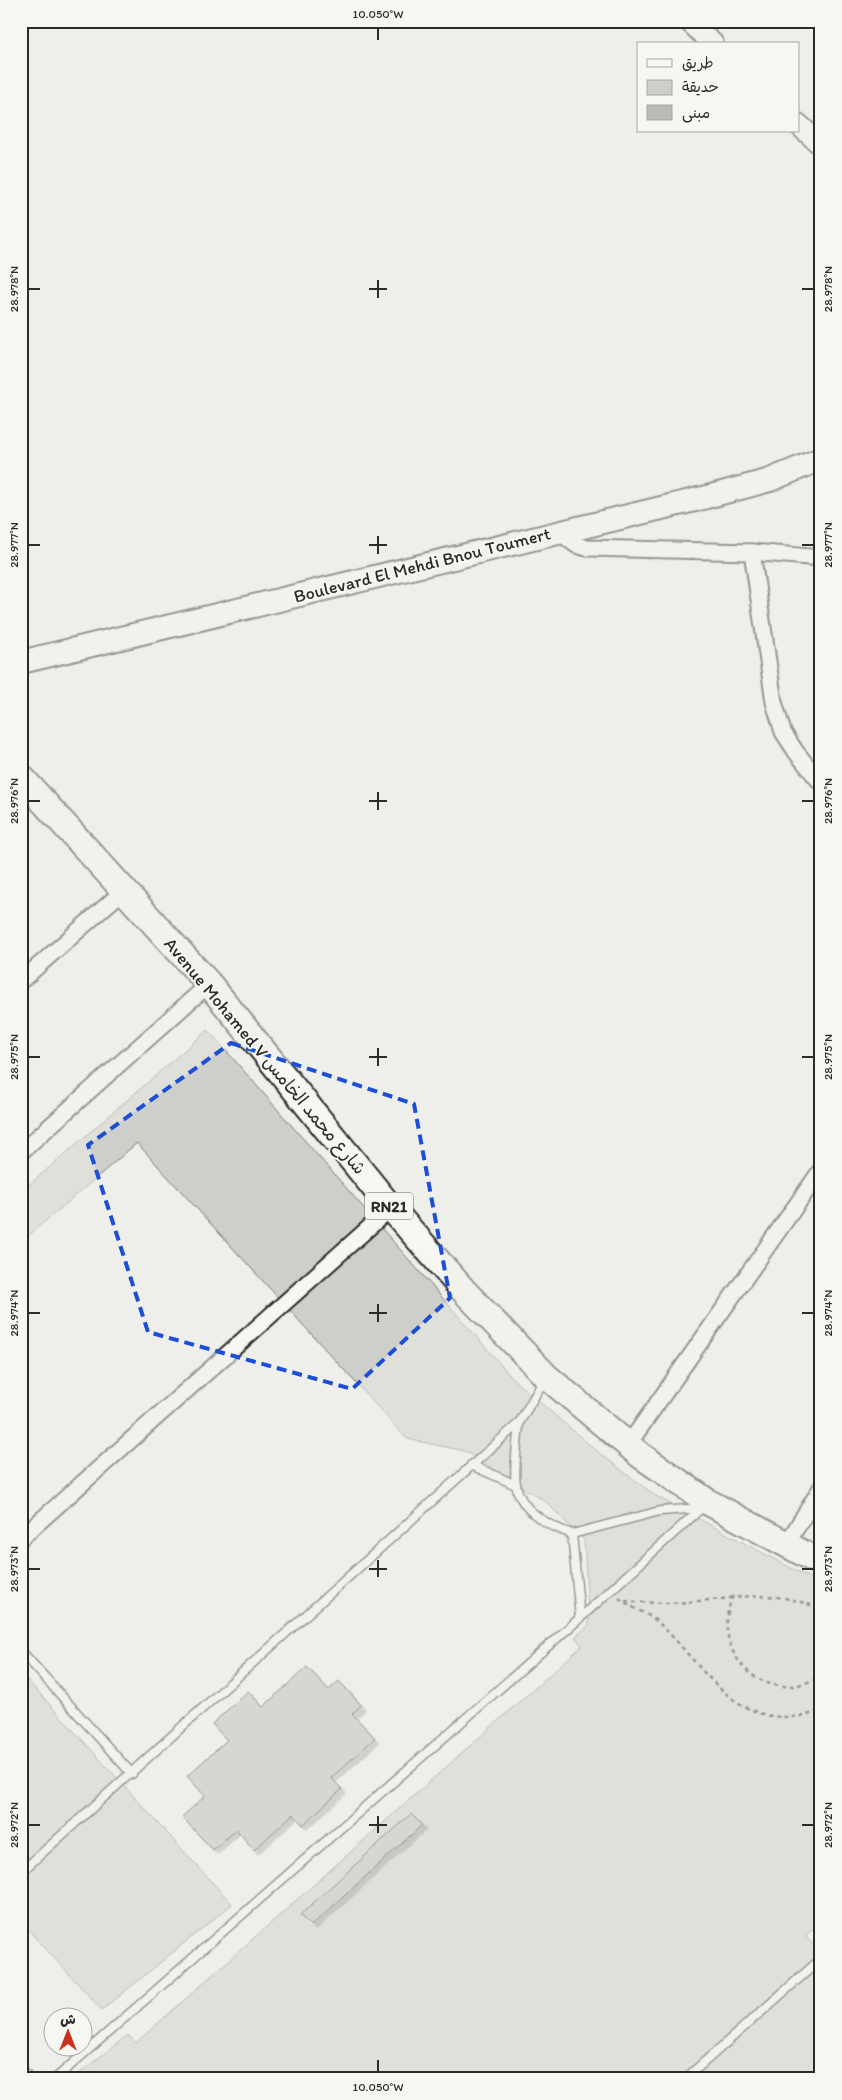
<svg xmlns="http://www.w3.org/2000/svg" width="842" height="2100" font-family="Itim,'Playpen Sans Arabic',sans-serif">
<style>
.green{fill:#cececa;stroke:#7c7c7a}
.building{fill:#babab7;stroke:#2b2b2b;filter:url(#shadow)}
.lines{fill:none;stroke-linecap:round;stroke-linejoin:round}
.service-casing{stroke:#2b2b2b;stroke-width:11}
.minor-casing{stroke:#2b2b2b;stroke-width:19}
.tertiary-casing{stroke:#2b2b2b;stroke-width:24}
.secondary-casing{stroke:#2b2b2b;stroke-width:26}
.primary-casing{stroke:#2b2b2b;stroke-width:29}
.path{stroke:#2b2b2b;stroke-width:2.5;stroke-dasharray:4 4;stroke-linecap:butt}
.service{stroke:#f6f6f2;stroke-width:8}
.minor{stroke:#f6f6f2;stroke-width:15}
.tertiary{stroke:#f6f6f2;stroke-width:20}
.secondary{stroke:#f6f6f2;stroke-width:22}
.primary{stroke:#f6f6f2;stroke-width:25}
.marked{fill:none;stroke:#1d4ed8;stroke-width:4;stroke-dasharray:10 6;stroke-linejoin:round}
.ticks{fill:none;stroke:#2b2b2b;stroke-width:2}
.labels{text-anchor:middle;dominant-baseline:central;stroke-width:4;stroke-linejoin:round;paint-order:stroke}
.shield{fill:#f6f6f2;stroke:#686867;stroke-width:1}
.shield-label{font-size:16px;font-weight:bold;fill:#2b2b2b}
.street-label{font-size:18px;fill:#2b2b2b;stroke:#f6f6f2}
.neatline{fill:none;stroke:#2b2b2b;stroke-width:2}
.ticks-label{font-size:12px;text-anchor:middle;fill:#2b2b2b}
</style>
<defs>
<filter id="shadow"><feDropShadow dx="4.5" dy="4.5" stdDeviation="0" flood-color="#0004"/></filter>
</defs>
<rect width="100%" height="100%" fill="#eeeeea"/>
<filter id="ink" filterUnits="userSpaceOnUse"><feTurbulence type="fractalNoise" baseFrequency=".02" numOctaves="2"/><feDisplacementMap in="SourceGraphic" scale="10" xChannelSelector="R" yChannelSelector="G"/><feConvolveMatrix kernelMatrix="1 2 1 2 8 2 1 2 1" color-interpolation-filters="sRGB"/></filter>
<g filter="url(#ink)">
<g class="green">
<polygon points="208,1030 516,1382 598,1452 654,1495 821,1584 821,1922 805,1936 821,1953 821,2079 72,2079 128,2035 136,2043 582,1646 575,1637 589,1625 584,1540 546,1502 465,1451 407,1439 137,1143 21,1242 21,1192"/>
<polygon points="21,1673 232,1904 102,2010 21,1922"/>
</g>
<g class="building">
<polygon points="307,1667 329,1690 339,1681 361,1705 352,1714 375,1738 331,1778 342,1789 303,1825 293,1814 254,1850 236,1829 213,1850 182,1817 205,1796 187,1776 227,1740 212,1724 248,1691 263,1707"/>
<polygon points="411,1814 422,1825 311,1926 300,1915"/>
</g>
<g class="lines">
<defs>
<g id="service">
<path d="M519 1423C518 1440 513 1470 516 1485 521 1511 549 1526 572 1534L660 1511 702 1508"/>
<polyline points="471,1465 516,1485"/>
<polyline points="572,1534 580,1618"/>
<polyline points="21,1651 132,1774"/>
<polyline points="21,1872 519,1423 544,1380"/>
<polyline points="55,2079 580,1618 706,1504"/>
<polyline points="685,2079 821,1959"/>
</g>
<g id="minor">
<polyline points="559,532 576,545 587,548 752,552 821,558"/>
<polyline points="752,552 774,702 783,732 796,752 821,783"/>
<polyline points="21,981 123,891"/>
<polyline points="21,1152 209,984"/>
<polyline points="628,1445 821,1170"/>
<polyline points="21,1538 391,1208"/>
<polyline points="786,1545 821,1488"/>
<polyline points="21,2074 25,2079"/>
</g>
<g id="tertiary">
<polyline points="689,21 713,44"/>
<polyline points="798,124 821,145"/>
</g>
<polyline id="secondary" points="21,662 703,498 770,480 821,459"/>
<polyline id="primary" points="21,777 209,984 391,1208 465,1292 546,1376 640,1455 708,1502 821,1563"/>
</defs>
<use href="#service" class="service-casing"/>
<use href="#minor" class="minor-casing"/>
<use href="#tertiary" class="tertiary-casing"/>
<use href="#secondary" class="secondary-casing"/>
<use href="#primary" class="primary-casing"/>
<g class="path">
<path d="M733 1596C707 1654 768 1711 821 1675"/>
<path d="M619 1598C632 1609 649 1613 661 1625 697 1659 729 1718 785 1717 798 1717 810 1716 821 1709"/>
<path d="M625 1601C650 1603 674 1604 699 1601 749 1597 771 1589 821 1609"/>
</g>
<use href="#service" class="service"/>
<use href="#minor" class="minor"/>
<use href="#tertiary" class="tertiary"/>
<use href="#secondary" class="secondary"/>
<use href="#primary" class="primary"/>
</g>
</g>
<path d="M0 0H842V2100H0ZM231 1043 414 1104 450 1298 352 1389 148 1332 88 1145Z" fill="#eeeeea" fill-opacity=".55" fill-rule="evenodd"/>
<path class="marked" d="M231 1043 414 1104 450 1298 352 1389 148 1332 88 1145Z"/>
<path class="ticks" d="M378 28V40M378 280V298M28 289H40M369 289H387M802 289H814M378 536V554M28 545H40M369 545H387M802 545H814M378 792V810M28 801H40M369 801H387M802 801H814M378 1048V1066M28 1057H40M369 1057H387M802 1057H814M378 1304V1322M28 1313H40M369 1313H387M802 1313H814M378 1560V1577M28 1569H40M369 1569H387M802 1569H814M378 1816V1833M28 1825H40M369 1825H387M802 1825H814M378 2060V2072"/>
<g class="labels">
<rect class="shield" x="365" y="1192.5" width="48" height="27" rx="4"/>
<g class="shield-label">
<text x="389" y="1206">RN21</text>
</g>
<g class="street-label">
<text transform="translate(422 565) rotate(-14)">Boulevard El Mehdi Bnou Toumert</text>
<text transform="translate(265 1056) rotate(50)">Avenue Mohamed V شارع محمد الخامس</text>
</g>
</g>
<rect width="842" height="2100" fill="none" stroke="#f6f6f2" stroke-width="55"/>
<rect x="637" y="42" width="162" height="90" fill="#f6f6f2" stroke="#a5a5a2"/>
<rect x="647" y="59" width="25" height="8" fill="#f6f6f2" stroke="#a5a5a2"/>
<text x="682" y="68" font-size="15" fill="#2b2b2b">طريق</text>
<rect x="647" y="80" width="25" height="15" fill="#cececa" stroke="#a5a5a2"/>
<text x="682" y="92" font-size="15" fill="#2b2b2b">حديقة</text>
<rect x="647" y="105" width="25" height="15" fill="#babab7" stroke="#a5a5a2"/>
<text x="682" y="118" font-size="15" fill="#2b2b2b">مبنى</text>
<g transform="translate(68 2032)"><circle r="24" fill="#f6f6f2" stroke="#a5a5a2"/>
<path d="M0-4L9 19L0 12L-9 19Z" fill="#c8321e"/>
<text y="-8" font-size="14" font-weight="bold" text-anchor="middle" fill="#2b2b2b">ش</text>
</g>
<rect x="28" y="28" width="786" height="2044" class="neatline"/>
<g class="ticks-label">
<text x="378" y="18">10.050°W</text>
<text transform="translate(14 289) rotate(-90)" y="4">28.978°N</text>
<text transform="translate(828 289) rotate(-90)" y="4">28.978°N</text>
<text transform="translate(14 545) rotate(-90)" y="4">28.977°N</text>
<text transform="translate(828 545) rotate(-90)" y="4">28.977°N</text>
<text transform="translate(14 801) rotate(-90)" y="4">28.976°N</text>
<text transform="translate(828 801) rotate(-90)" y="4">28.976°N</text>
<text transform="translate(14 1057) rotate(-90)" y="4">28.975°N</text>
<text transform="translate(828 1057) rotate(-90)" y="4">28.975°N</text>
<text transform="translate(14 1313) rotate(-90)" y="4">28.974°N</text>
<text transform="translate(828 1313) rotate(-90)" y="4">28.974°N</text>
<text transform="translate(14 1569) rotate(-90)" y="4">28.973°N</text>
<text transform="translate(828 1569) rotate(-90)" y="4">28.973°N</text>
<text transform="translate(14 1825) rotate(-90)" y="4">28.972°N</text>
<text transform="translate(828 1825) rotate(-90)" y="4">28.972°N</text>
<text x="378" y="2091">10.050°W</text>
</g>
</svg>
